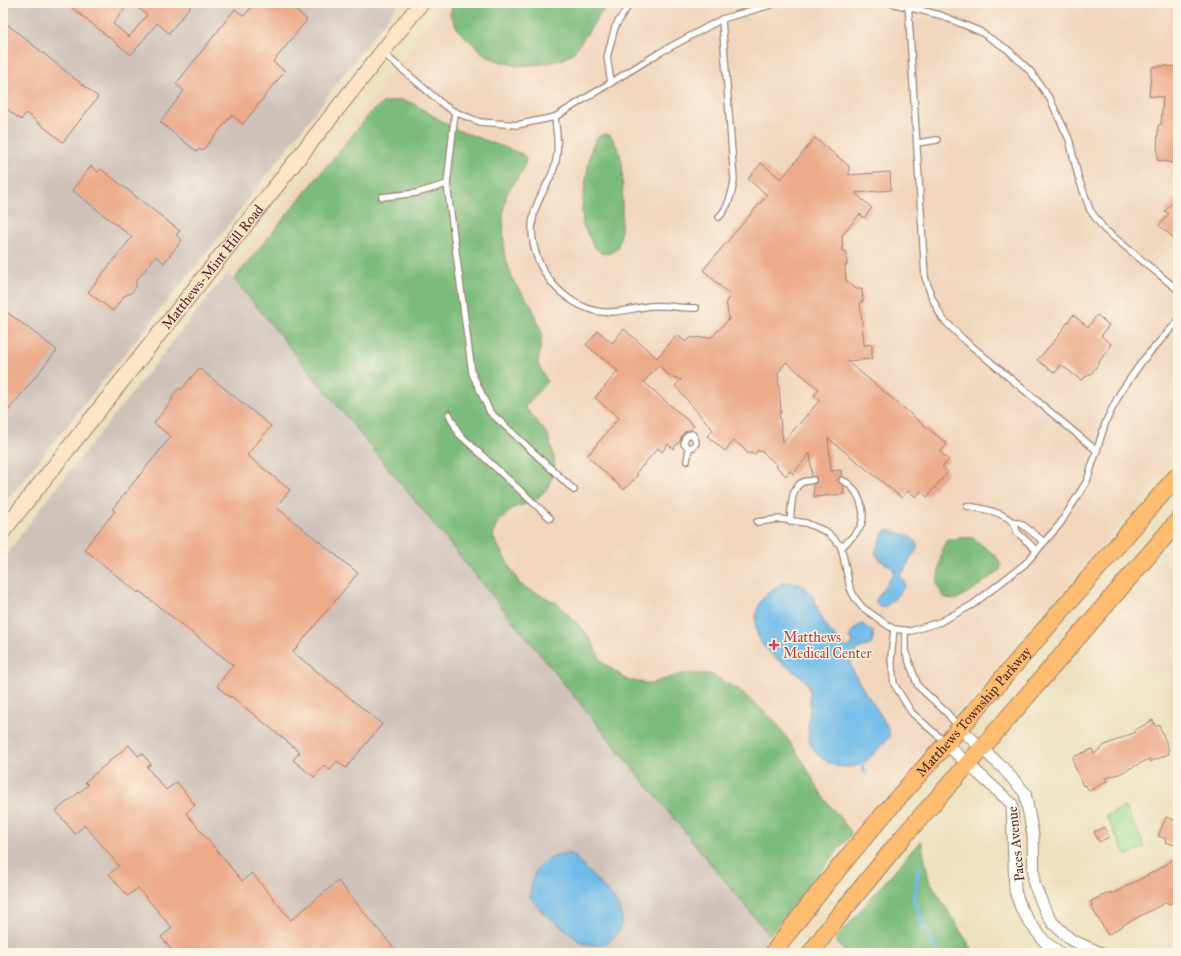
<svg xmlns="http://www.w3.org/2000/svg" width="1181" height="956" font-family="'IM FELL Great Primer',serif">
<style>
.built{fill:#f1d5bd}
.industrial{fill:#cec1ba}
.green{fill:#9cdb91;stroke:#737d5e}
.forest{fill:#7dbb7b;stroke:#646d53}
.water{fill:#70bce9;stroke:#5d6e8a}
.lines{fill:none;stroke-linecap:round;stroke-linejoin:round}
.stream{stroke:#70bce9;stroke-width:3.5}
.building{fill:#ecab8b;fill-rule:evenodd}
.lane-casing{stroke:#9c8074;stroke-width:8}
.street-casing{stroke:#9c8074;stroke-width:13}
.secondary-casing{stroke:#9c8074;stroke-width:17}
.primary-casing{stroke:#9c8074;stroke-width:19}
.lane{stroke:#fff;stroke-width:5.5}
.street{stroke:#fff;stroke-width:11}
.secondary{stroke:#fee4c6;stroke-width:15}
.primary{stroke:#fdbc70;stroke-width:17}
.health-dot{fill:#e0444e;stroke:#fcf5e5;stroke-width:1.5}
.labels{text-anchor:middle;dominant-baseline:central;stroke-width:3;stroke-linejoin:round;paint-order:stroke}
.street-label{font-size:14px;fill:#4a1f2b;stroke:#fcf5e5}
.health-label{font-size:14px;fill:#be3a42;stroke:#fcf5e5;text-anchor:start}
</style>
<rect width="100%" height="100%" fill="#fcf5e5"/>
<filter id="ink" filterUnits="userSpaceOnUse"><feTurbulence type="fractalNoise" baseFrequency=".025" numOctaves="2"/><feDisplacementMap in="SourceGraphic" scale="8" xChannelSelector="R" yChannelSelector="G"/><feConvolveMatrix kernelMatrix="1 2 1 2 8 2 1 2 1" color-interpolation-filters="sRGB"/></filter>
<filter id="wash" filterUnits="userSpaceOnUse"><feTurbulence type="fractalNoise" baseFrequency=".012" numOctaves="4" result="noise"/><feDisplacementMap in="SourceGraphic" scale="16" xChannelSelector="R" yChannelSelector="G"/><feGaussianBlur stdDeviation="0.9" result="paint"/><feColorMatrix in="noise" values="0 0 0 0 0 0 0 0 0 0 0 0 0 0 0 0 0 1.4 0 .05"/><feComposite in="paint" operator="in"/></filter>
<g filter="url(#wash)">
<rect width="100%" height="100%" fill="#ede0be"/>
<g class="built">
<polygon points="443,3 1178,3 1178,458 852,833 769,935 228,272 381,87"/>
<polygon points="1178,540 1178,675 1146,668 1103,643 1104,625"/>
<polygon points="835,940 846,953 825,953"/>
</g>
<g class="industrial">
<polygon points="3,3 399,3 224,231 3,505"/>
<polygon points="228,272 769,935 756,953 3,953 3,560 38,511"/>
</g>
<polygon class="green" points="1125,807 1145,847 1126,856 1106,816"/>
<g class="forest">
<polygon points="455,3 610,3 602,12 574,52 564,59 542,64 516,66 487,57 459,31 450,15 452,5"/>
<polygon points="400,100 412,103 455,129 522,154 526,160 523,170 507,193 503,212 504,253 513,281 532,307 542,333 538,364 547,381 525,407 548,435 554,458 555,470 547,489 534,501 513,508 496,525 493,537 519,583 524,587 557,603 588,635 602,662 627,680 650,684 681,674 709,674 739,690 775,721 802,760 823,797 852,833 769,935 234,279 372,111 383,103"/>
<path d="M602 134 610 135C616 144 620 152 622 163 623 174 623 237 618 246 615 252 610 253 603 254L594 247 583 225 582 207 590 154 595 140Z"/>
<polygon points="960,538 973,538 996,556 1001,564 1000,570 974,589 955,600 944,597 937,585 942,549 947,540"/>
<polygon points="921,840 929,880 974,953 846,953 835,940"/>
</g>
<g class="water">
<path d="M889 530 909 536 916 541C919 555 913 551 909 561 906 568 906 569 900 574L905 584 904 588C898 593 889 607 882 608L877 605 876 600 894 573 892 567 881 561 875 553 884 531Z"/>
<path d="M785 582C818 582 812 607 827 627 832 635 840 641 846 648L852 644 853 640 849 638C851 631 855 627 862 624L873 632V638L871 645 859 648 851 657C846 677 895 724 889 737 888 740 883 743 881 746 876 752 869 760 861 764 853 768 836 768 829 763 803 747 808 732 810 705 810 700 811 692 809 687 807 681 801 676 795 672 774 656 753 647 756 617 757 600 771 588 785 582Z"/>
<path d="M565 853 573 855 612 897 618 906 622 919 619 931 614 937 607 943 596 945 582 943 540 910 530 896C533 867 538 863 565 853Z"/>
</g>
<g class="lines">
<g class="stream">
<polyline points="862,763 865,773"/>
<polyline points="918,869 914,901 924,926 937,953"/>
</g>
</g>
<g id="blocks">
<g class="building">
<polygon points="66,3 129,3 113,24 129,37 147,15 132,3 193,3 169,33 157,23 131,55"/>
<polygon points="255,3 288,3 307,20 273,62 285,71 243,124 232,115 202,151 199,149 197,152 160,122 184,91 176,84 235,9 244,16"/>
<polygon points="3,21 98,97 63,142 26,113 21,120 3,106"/>
<polygon points="1166,66 1178,67 1178,164 1157,160 1158,125 1161,125 1163,97 1149,96 1152,67"/>
<path d="M815 138 849 166V175L890 172 891 190 855 193 872 208 864 218 860 214 842 235 843 251H846L847 265H845L846 280 856 289H862L863 302H860L864 345 872 344V359L847 361 947 444 940 452 949 460 942 467 948 472 927 497 921 491 916 497 908 491 902 498 828 438 831 471 841 470 842 476 839 478 838 480 843 485 844 494 814 497 813 484 816 483 817 479 816 477 812 476 810 453 793 474 790 471 786 476 776 466 777 465 762 451 760 452 758 450 755 454 747 453 743 448 734 441 725 451 707 436 713 430 675 386 681 380 668 375 659 365 644 382 694 426 690 430 685 432 682 435 680 441 673 449 668 444 662 452 658 448 636 473 638 475 624 490 587 456 619 418 595 398 618 371 586 345 598 331 612 343 624 329 657 358 677 335 686 342 690 338 712 337 729 319 726 301 731 296 703 270 767 195 748 179 761 163 781 179ZM786 362 819 389 814 395 820 400 783 442 779 413H781L778 373Z"/>
<polygon points="91,166 98,172 101,169 180,231 176,235 182,240 164,263 156,256 136,281 136,287 131,293 124,296 113,311 88,292 132,237 72,190"/>
<polygon points="1178,196 1178,242 1159,225 1169,214 1165,211"/>
<polygon points="3,309 57,350 3,417"/>
<polygon points="1073,315 1088,327 1097,315 1109,325 1101,336 1111,344 1092,373 1081,380 1061,365 1055,373 1037,360 1056,339"/>
<polygon points="199,368 271,426 247,455 290,490 276,507 358,573 293,652 382,724 346,768 337,761 330,770 324,765 314,777 293,760 300,752 231,696 230,697 217,686 233,665 139,591 138,593 84,549 115,511 112,509 171,437 154,423 173,399 171,398 179,388 181,390"/>
<polygon points="1153,720 1156,727 1159,725 1168,747 1169,754 1150,762 1149,759 1119,774 1105,778 1107,781 1089,791 1086,785 1083,786 1074,765 1073,757 1092,749 1094,754 1105,745 1136,732 1135,730"/>
<polygon points="129,745 138,756 142,753 151,764 147,767 166,790 177,782 195,805 186,813 242,881 252,873 291,920 338,881 398,953 174,953 161,937 172,928 138,888 128,896 109,874 119,866 85,825 75,834 56,811 88,785 85,782"/>
<polygon points="1166,817 1178,821 1178,846 1165,842 1166,839 1158,836"/>
<polygon points="1104,827 1109,837 1099,842 1094,832"/>
<polygon points="1173,859 1178,869 1178,901 1168,904 1167,902 1127,923 1108,935 1092,908 1091,901 1111,892 1112,894 1161,868"/>
</g>
</g>
</g>
<g filter="url(#ink)">
<use href="#blocks" fill-opacity="0" stroke="#9c8074" stroke-width="1"/>
<g class="lines">
<defs>
<g id="lane">
<polyline points="891,3 940,15 979,31 1007,49 1031,72 1050,99 1069,139 1078,176 1090,210 1104,229 1178,290"/>
<polyline points="908,3 925,277 932,298 942,318 962,338 1097,451"/>
<polyline points="383,53 445,106 455,112 480,122 517,125 555,117 659,53 722,19 777,3"/>
<polyline points="611,83 607,57 615,27 630,3"/>
<polyline points="455,112 447,184 472,373 490,412 574,490"/>
<path d="M555 117C557 135 560 154 553 171 547 186 538 198 534 213 524 255 554 301 596 311 612 315 633 308 650 306 665 305 681 308 696 308"/>
<polyline points="917,143 937,140"/>
<polyline points="382,197 417,193 447,184"/>
<path d="M719 217C729 206 732 194 734 180L722 19"/>
<polyline points="449,414 459,434 550,518"/>
<polyline points="687,461 689,448 693,447 696,443 695,438 692,434 688,435 685,438 684,444 689,448"/>
<path d="M967 506C984 509 1001 511 1014 523"/>
<path d="M790 521C792 509 790 487 803 482 806 481 810 481 813 480"/>
<polyline points="757,522 780,519 806,523 827,532 841,546 850,588 855,598 862,607 887,625 894,629 911,631 940,622 972,605 1025,564 1060,524 1087,481 1106,421 1120,393 1143,360 1178,321"/>
<path d="M841 548C847 542 854 536 859 529 869 513 858 487 842 480"/>
<polyline points="1037,551 1017,532 1014,523 1019,523 1023,525 1044,542"/>
<polyline points="894,629 891,658 894,684 912,713 945,742"/>
<polyline points="905,630 905,651 918,686 948,714 958,727"/>
</g>
<g id="street">
<polyline points="960,728 1003,768 1025,793 1033,835 1034,884 1045,910 1053,923 1071,940 1101,953"/>
<polyline points="946,744 1012,804 1015,891 1021,908 1030,923 1045,942 1060,953"/>
</g>
<g id="secondary">
<path id="s1" d="M3 531 421 3"/>
</g>
<g id="primary">
<path id="s2" d="M773 953C827 879 885 811 946 744L1178 475"/>
<polyline points="811,953 832,924 903,837 982,748 1178,521"/>
</g>
</defs>
<use href="#lane" class="lane-casing"/>
<use href="#street" class="street-casing"/>
<use href="#secondary" class="secondary-casing"/>
<use href="#primary" class="primary-casing"/>
<use href="#lane" class="lane"/>
<use href="#street" class="street"/>
<use href="#secondary" class="secondary"/>
<use href="#primary" class="primary"/>
</g>
</g>
<path class="health-dot" d="M772 639h4v4h4v4h-4v4h-4v-4h-4v-4h4z"/>
<g class="labels">
<g class="street-label">
<text stroke="none"><textPath href="#s1" startOffset="337">Matthews-Mint Hill Road</textPath></text>
<text stroke="none"><textPath href="#s2" startOffset="314">Matthews Township Parkway</textPath></text>
<text transform="translate(1016 844) rotate(-96)">Paces Avenue</text>
</g>
<g class="health-label">
<text x="783" y="637">Matthews<tspan x="783" dy="16">Medical Center</tspan></text>
</g>
</g>
<rect width="1181" height="956" fill="none" stroke="#fcf5e5" stroke-width="16"/>
</svg>
